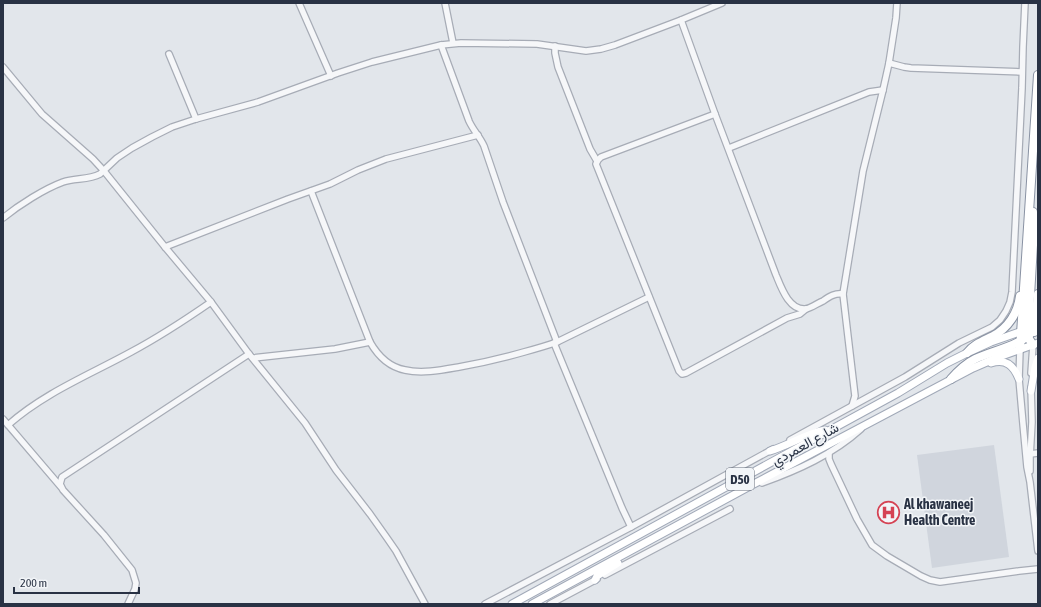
<svg xmlns="http://www.w3.org/2000/svg" width="1041" height="607" font-family="'Asap Condensed',Vazirmatn,sans-serif">
<style>
.built{fill:#d0d5dd}
.lines{fill:none;stroke-linecap:round;stroke-linejoin:round}
.minor-casing{stroke:#a7acb6;stroke-width:8}
.major-casing{stroke:#a1a9b8;stroke-width:9}
.highway-casing{stroke:#8992a3;stroke-width:10}
.minor{stroke:#f6f7f9;stroke-width:5.5}
.major{stroke:#fff;stroke-width:7}
.highway{stroke:#fff;stroke-width:8}
.labels{text-anchor:middle;dominant-baseline:central;stroke-width:3;stroke-linejoin:round;paint-order:stroke}
.shield{fill:#f2f5f8;stroke:#656c7a;stroke-width:1}
.shield-label{font-size:13px;font-weight:bold;fill:#293244}
.street-label{font-size:14px;fill:#293244;stroke:#f2f5f8}
.poi-label{font-size:14px;font-weight:bold;fill:#293244;stroke:#f2f5f8;text-anchor:start}
</style>
<rect width="100%" height="100%" fill="#e2e6eb"/>
<polygon class="built" points="994,445 1009,557 932,568 917,455"/>
<g class="lines">
<defs>
<g id="minor">
<polyline points="299,3 331,76"/>
<polyline points="445,3 453,43"/>
<path d="M681 20 715 114 776 275C781 287 789 311 806 309 811 308 818 303 823 301 830 296 835 293 843 294"/>
<path d="M441 45 469 121C473 130 480 137 484 146L503 202 557 342"/>
<polyline points="555,46 555,53 558,67 590,149 597,161"/>
<polyline points="169,54 196,119"/>
<polyline points="889,63 904,67 911,68 1022,72"/>
<polyline points="3,67 42,114 93,159 104,171 165,247 211,302 249,354 305,423 336,470 370,514 387,538 396,551 425,604"/>
<polyline points="715,114 601,157 598,160 596,164 679,371 682,374 686,373 787,318 800,314 806,309"/>
<polyline points="729,148 869,92 883,90"/>
<path d="M311 191 370 342C378 356 389 367 405 370 422 374 442 370 459 367 481 363 503 358 524 352 535 349 546 346 557 342L649 297"/>
<path d="M3 218C19 205 44 189 63 182 75 178 89 180 100 174L117 158 132 148 152 137 172 127 196 119 258 102 338 73 372 62 441 45 461 43 537 44 586 51 601 49 615 45 681 20 722 3"/>
<polyline points="165,247 288,199 330,184 358,170 386,159 478,135"/>
<polyline points="554,343 622,508 631,527"/>
<polyline points="1020,349 1019,379 1023,424 1027,467 1030,482 1038,551"/>
<polyline points="253,358 335,349 370,342"/>
<polyline points="1031,373 1033,345"/>
<polyline points="852,406 855,396 843,294 863,171 883,90 889,63 896,18 897,3"/>
<polyline points="3,419 61,487"/>
<path d="M8 425C44 393 89 375 131 352 159 337 185 320 211 302"/>
<polyline points="790,440 905,377 959,343 992,327 1000,320 1006,311 1010,302 1012,292 1022,88 1023,47 1025,3"/>
<polyline points="1028,451 1030,454 1038,453"/>
<polyline points="829,453 829,459 831,464 857,519 872,545 887,556 921,576 930,580 940,582 1019,571 1038,569"/>
<polyline points="1030,471 1030,457 1032,422 1031,388"/>
<path d="M762 483C798 470 832 455 861 429"/>
<polyline points="605,575 730,509"/>
<polyline points="128,604 135,589 136,583 132,570 104,535 63,490 60,484 62,477 249,354"/>
<polyline points="485,604 631,527 773,449"/>
<polyline points="550,604 597,579"/>
</g>
<g id="major">
<path d="M991 363C1006 358 1014 366 1019 379"/>
<polyline points="1031,391 1035,367 1038,358"/>
<path d="M770 451C789 445 806 434 825 430"/>
<polyline points="595,580 597,576 618,563"/>
<polyline points="512,604 898,393 947,363 967,353 991,342 1025,330"/>
<polyline points="532,604 750,486 973,368 996,358 1038,343"/>
</g>
<g id="highway">
<polyline points="1034,332 1038,294"/>
<polyline points="1033,345 1029,339 1028,330 1034,228 1033,212"/>
<polyline points="1020,349 1038,75"/>
<path d="M967 353C974 344 983 341 993 336 1008 328 1018 313 1020 296"/>
<path d="M951 379C958 371 965 364 975 359 994 350 1023 346 1035 328"/>
</g>
</defs>
<use href="#minor" class="minor-casing"/>
<use href="#major" class="major-casing"/>
<use href="#highway" class="highway-casing"/>
<use href="#minor" class="minor"/>
<use href="#major" class="major"/>
<use href="#highway" class="highway"/>
</g>
<defs>
<symbol id="hospital-ring" viewBox="-11 -11 22 22"><circle r="9.5" fill="#f2f5f8" stroke="#d54354" stroke-width="1.5"/><path d="M-5-5h3v3.5h4V-5h3V5h-3V1.5h-4V5h-3Z" fill="#d54354"/></symbol>
</defs>
<g fill-rule="evenodd">
<use href="#hospital-ring" x="876" y="500" width="25" height="25"/>
</g>
<g class="labels">
<rect class="shield" x="726" y="468" width="28" height="22" rx="3"/>
<g class="shield-label">
<text x="740" y="479">D50</text>
</g>
<g class="street-label">
<text transform="translate(805 444) rotate(-29)">شارع العمردي</text>
</g>
<g class="poi-label">
<text x="904" y="504">Al khawaneej<tspan x="904" dy="16">Health Centre</tspan></text>
</g>
</g>
<rect width="1041" height="607" fill="none" stroke="#293244" stroke-width="8"/>
<path d="M14 587v6h125v-6" fill="none" stroke="#293244" stroke-width="2"/>
<text x="20" y="587" font-size="12" fill="#293244" stroke="#f2f5f8" stroke-width="3" paint-order="stroke">200 m</text>
</svg>
